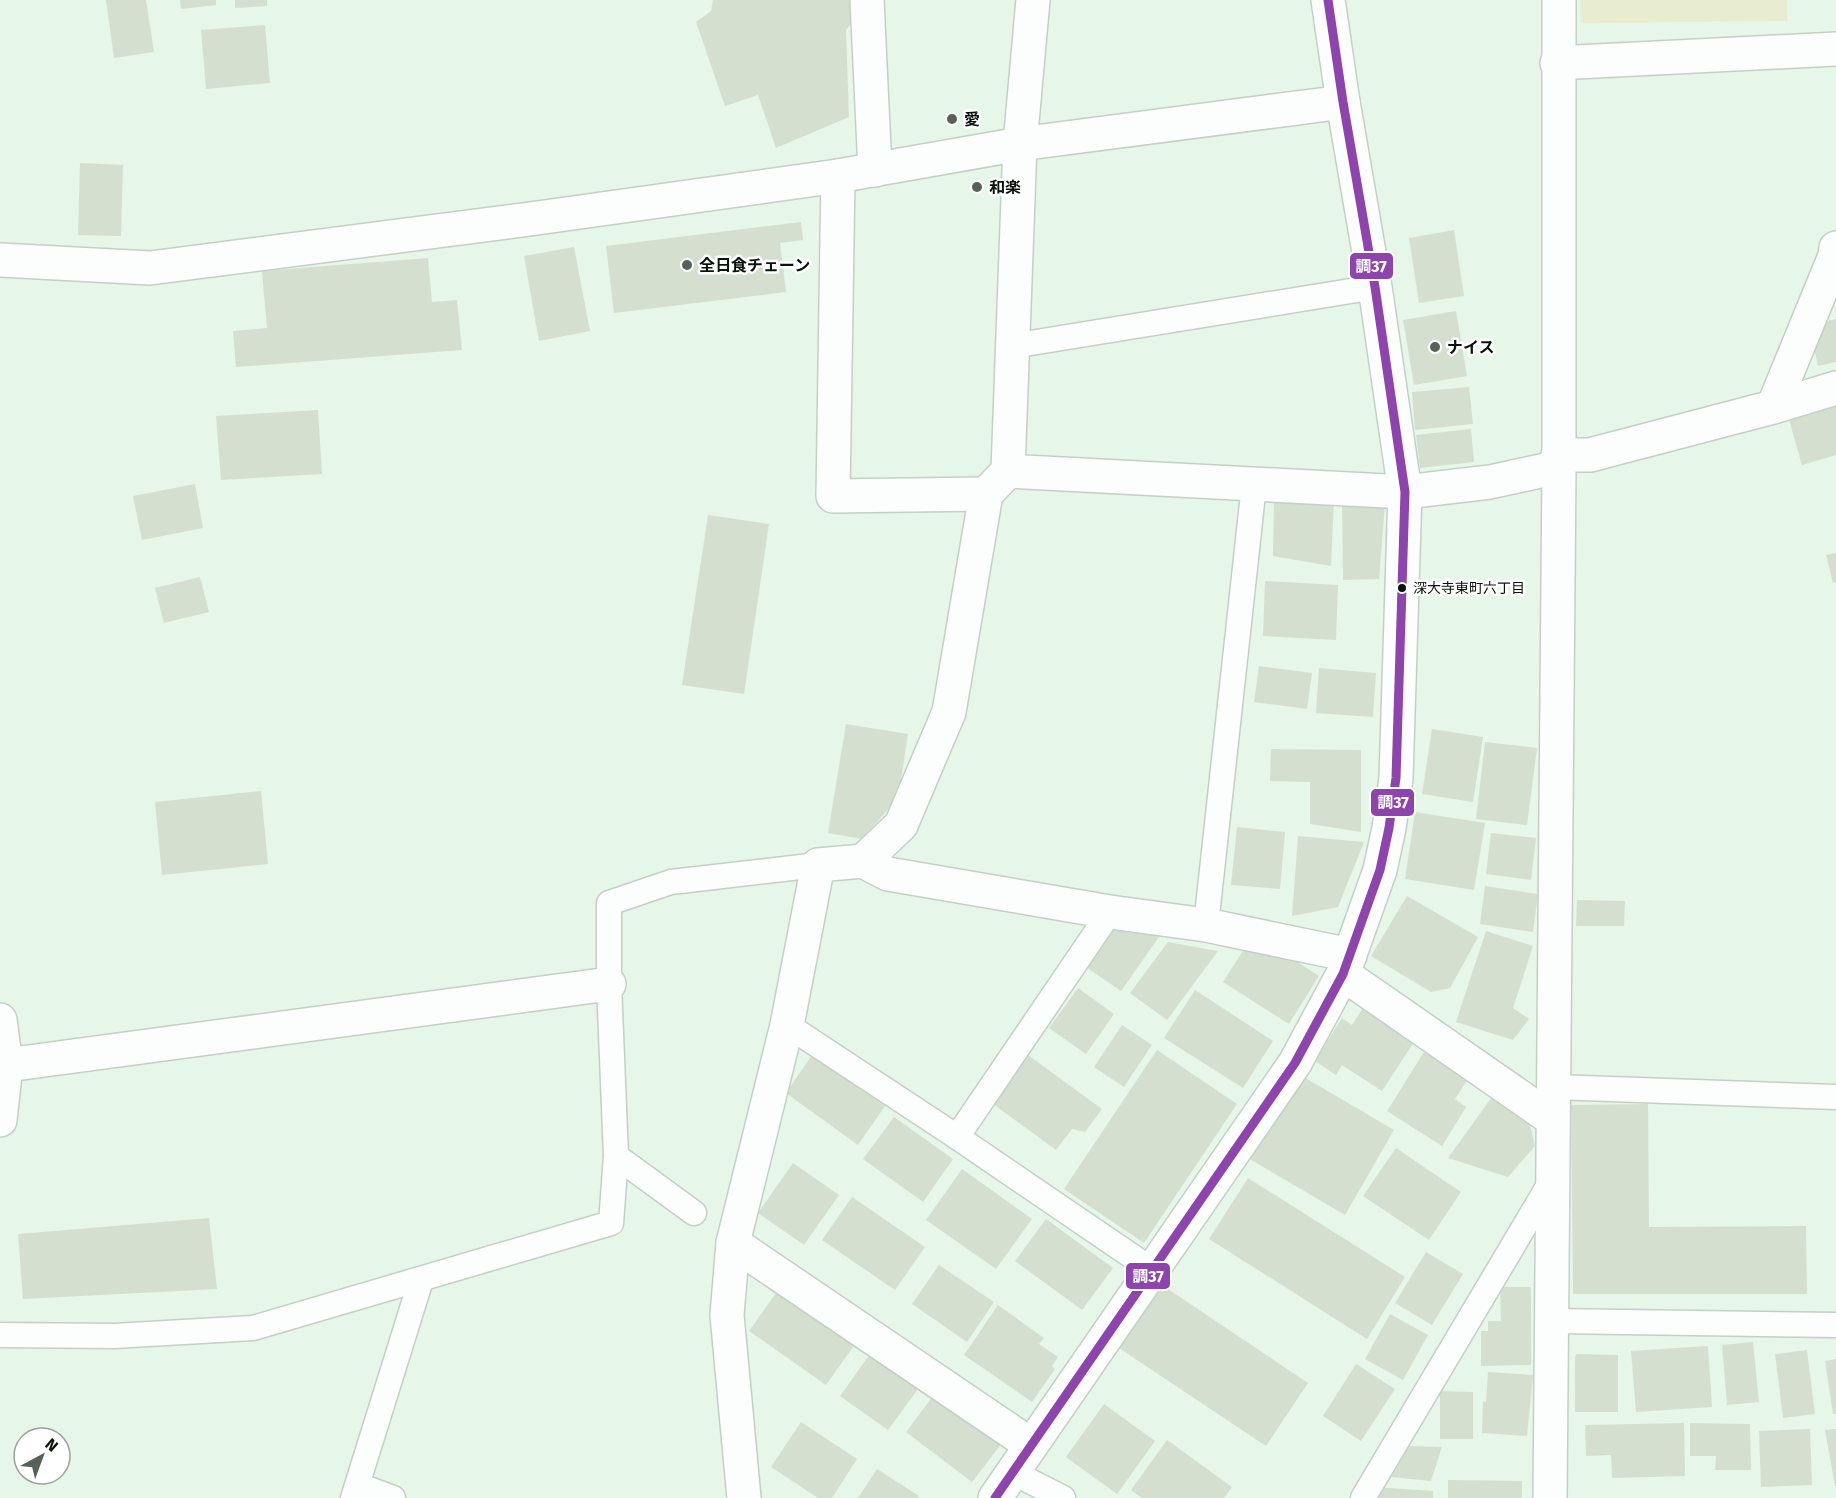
<svg xmlns="http://www.w3.org/2000/svg" width="1836" height="1498" font-family="'Fira Sans','Noto Sans JP',sans-serif">
<style>
.green{fill:#e8edcf}
.building{fill:#d4dfd0}
.lines{fill:none;stroke-linecap:round;stroke-linejoin:round}
.lane-casing{stroke:#c4d0c6;stroke-width:27}
.street-casing{stroke:#c4d0c6;stroke-width:36}
.lane{stroke:#fbfefc;stroke-width:24}
.street{stroke:#fbfefc;stroke-width:33}
.bus-1-casing{stroke:#fff;stroke-width:14}
.bus-1{stroke:#8e44ad;stroke-width:9}
.poi-dot{fill:#566258;stroke:#fff;stroke-width:2}
.bus-dot{fill:#08120a;stroke:#fff;stroke-width:2}
.labels{text-anchor:middle;dominant-baseline:central;stroke-width:5;stroke-linejoin:round;paint-order:stroke}
.bus-label{font-size:14px;fill:#08120a;stroke:#fff;text-anchor:start}
.poi-label{font-size:16px;font-weight:bold;fill:#08120a;stroke:#fff;text-anchor:start}
.line-badge{stroke:#fff;stroke-width:2}
.badge-label{font-size:16px;text-anchor:middle;font-weight:bold;fill:#fff}
</style>
<rect width="100%" height="100%" fill="#e6f6e9"/>
<polygon class="green" points="1580,0 1787,0 1787,21 1581,23"/>
<g class="building">
<polygon points="106,0 146,0 154,52 114,58"/>
<polygon points="180,0 216,0 216,5 181,9"/>
<polygon points="235,0 267,0 267,6 235,8"/>
<polygon points="713,0 855,0 859,14 846,30 849,117 776,148 758,95 725,106 696,22 711,11"/>
<polygon points="265,25 270,83 206,89 201,30"/>
<polygon points="80,163 123,165 121,236 78,235"/>
<polygon points="801,222 803,240 780,243 786,292 614,313 606,246"/>
<polygon points="1454,230 1464,296 1419,303 1409,238"/>
<polygon points="574,247 590,331 539,341 524,256"/>
<polygon points="428,258 432,302 457,300 462,350 236,367 233,331 267,328 262,271"/>
<polygon points="1456,311 1467,376 1414,385 1403,320"/>
<polygon points="1836,319 1836,362 1818,366 1809,325"/>
<polygon points="1469,387 1473,424 1415,430 1412,392"/>
<polygon points="1836,399 1836,455 1802,465 1787,413"/>
<polygon points="318,410 322,474 221,480 216,416"/>
<polygon points="1471,429 1474,462 1420,468 1416,435"/>
<polygon points="195,484 203,528 142,540 133,496"/>
<polygon points="1274,498 1334,498 1331,566 1273,556"/>
<polygon points="1342,500 1385,504 1379,579 1343,580"/>
<polygon points="708,515 769,524 744,694 682,685"/>
<polygon points="1836,553 1836,582 1833,583 1826,555"/>
<polygon points="200,577 209,612 164,623 155,588"/>
<polygon points="1265,581 1338,585 1336,640 1263,636"/>
<polygon points="1259,666 1312,673 1307,709 1254,702"/>
<polygon points="1319,668 1376,673 1373,717 1316,713"/>
<polygon points="846,724 908,734 898,798 862,839 828,833"/>
<polygon points="1432,729 1483,737 1473,802 1422,794"/>
<polygon points="1485,742 1537,748 1527,825 1476,819"/>
<polygon points="1271,749 1361,750 1361,832 1310,824 1310,782 1270,781"/>
<polygon points="261,791 268,864 162,875 155,802"/>
<polygon points="1415,812 1485,823 1474,890 1405,879"/>
<polygon points="1237,827 1285,832 1280,889 1231,885"/>
<polygon points="1491,833 1536,838 1531,880 1486,874"/>
<polygon points="1298,836 1364,842 1338,907 1292,916"/>
<polygon points="1485,886 1538,894 1533,932 1480,924"/>
<polygon points="1407,896 1478,937 1450,988 1431,992 1371,956"/>
<polygon points="1577,900 1625,901 1624,926 1576,926"/>
<polygon points="1118,922 1159,937 1121,991 1086,967"/>
<polygon points="1486,931 1533,946 1513,1008 1529,1019 1513,1040 1456,1022"/>
<polygon points="1168,942 1218,951 1167,1020 1130,993"/>
<polygon points="1248,943 1268,943 1319,976 1289,1024 1223,982"/>
<polygon points="1078,988 1114,1014 1086,1054 1049,1028"/>
<polygon points="1195,990 1273,1041 1243,1088 1164,1038"/>
<polygon points="1365,1005 1416,1039 1382,1091 1342,1065 1336,1075 1315,1061 1342,1018 1352,1025"/>
<polygon points="1122,1025 1152,1045 1124,1087 1094,1067"/>
<polygon points="1157,1050 1237,1104 1144,1243 1064,1189"/>
<polygon points="1424,1052 1468,1079 1455,1099 1466,1107 1442,1146 1387,1111"/>
<polygon points="812,1055 885,1106 858,1145 786,1093"/>
<polygon points="1028,1055 1102,1109 1085,1132 1072,1129 1056,1150 993,1104"/>
<polygon points="1297,1073 1394,1130 1345,1215 1248,1158"/>
<polygon points="1494,1094 1528,1117 1535,1146 1508,1177 1448,1158"/>
<polygon points="1648,1104 1649,1227 1806,1226 1807,1294 1573,1294 1571,1105"/>
<polygon points="894,1117 953,1159 923,1202 863,1159"/>
<polygon points="1396,1148 1461,1192 1429,1240 1363,1196"/>
<polygon points="793,1163 839,1195 804,1245 758,1213"/>
<polygon points="962,1169 1032,1219 996,1269 926,1220"/>
<polygon points="1248,1178 1405,1277 1367,1339 1209,1239"/>
<polygon points="852,1197 925,1247 895,1290 822,1240"/>
<polygon points="209,1218 217,1289 23,1299 18,1234"/>
<polygon points="1046,1219 1113,1268 1082,1310 1015,1261"/>
<polygon points="1426,1252 1463,1274 1432,1325 1395,1303"/>
<polygon points="939,1265 994,1302 967,1342 912,1304"/>
<polygon points="1156,1281 1308,1383 1266,1446 1113,1344"/>
<polygon points="1500,1287 1531,1287 1531,1365 1481,1366 1481,1331 1488,1331 1488,1321 1501,1321"/>
<polygon points="779,1289 856,1343 826,1385 749,1331"/>
<polygon points="998,1305 1044,1338 1039,1344 1058,1357 1052,1366 1055,1369 1032,1402 964,1355"/>
<polygon points="1390,1314 1428,1335 1403,1380 1365,1359"/>
<polygon points="1753,1342 1759,1402 1727,1405 1722,1345"/>
<polygon points="1708,1346 1712,1407 1636,1412 1631,1351"/>
<polygon points="1807,1350 1815,1414 1783,1418 1775,1354"/>
<polygon points="870,1354 918,1389 888,1430 840,1396"/>
<polygon points="1577,1354 1618,1355 1618,1412 1575,1412 1575,1357"/>
<polygon points="1836,1359 1836,1414 1833,1414 1825,1361"/>
<polygon points="1356,1364 1395,1389 1361,1441 1323,1416"/>
<polygon points="1488,1372 1533,1375 1527,1436 1482,1433 1483,1401 1486,1402"/>
<polygon points="939,1388 1006,1438 972,1482 906,1432"/>
<polygon points="1440,1391 1473,1392 1473,1439 1440,1439"/>
<polygon points="1104,1404 1155,1441 1117,1494 1066,1457"/>
<polygon points="801,1422 857,1459 832,1498 818,1498 771,1467"/>
<polygon points="1684,1423 1685,1476 1612,1478 1611,1455 1586,1456 1585,1425"/>
<polygon points="1690,1423 1750,1424 1751,1470 1715,1470 1716,1456 1690,1456"/>
<polygon points="1810,1429 1812,1485 1761,1487 1759,1431"/>
<polygon points="1836,1429 1836,1486 1835,1486 1825,1430"/>
<polygon points="1167,1440 1232,1487 1224,1498 1142,1498 1131,1490"/>
<polygon points="1409,1446 1442,1447 1431,1481 1391,1477"/>
<polygon points="877,1469 919,1496 918,1498 858,1498"/>
<polygon points="1448,1480 1522,1481 1522,1498 1448,1498"/>
<polygon points="1375,1487 1433,1491 1433,1498 1374,1498"/>
</g>
<g class="lines">
<defs>
<g id="lane">
<polyline points="1012,346 1375,287"/>
<polyline points="1206,925 1254,485"/>
<polyline points="787,1025 957,1137 1152,1270"/>
<polyline points="1554,1087 1836,1097"/>
<polyline points="957,1137 1110,912"/>
<polyline points="616,1156 694,1213"/>
<polyline points="1553,1321 1836,1325"/>
<polyline points="0,1335 114,1336 253,1328 611,1223 616,1156 609,984 609,903 671,882 818,865"/>
<polyline points="1012,1472 1063,1498"/>
<polyline points="358,1485 393,1498"/>
<polyline points="353,1498 421,1280"/>
<polyline points="1363,1498 1552,1180"/>
</g>
<g id="street">
<polyline points="867,0 875,170"/>
<polyline points="1557,63 1836,49"/>
<polyline points="838,176 833,496 986,494"/>
<polyline points="0,260 150,268 530,219 838,176 1020,144 1343,102"/>
<polyline points="1773,407 1835,256 1836,248"/>
<polyline points="1558,455 1590,455 1773,407 1836,388"/>
<polyline points="1008,471 1405,492 1490,482 1559,467"/>
<polyline points="863,861 888,874 1110,912 1206,925 1350,955"/>
<polyline points="1343,974 1552,1119"/>
<polyline points="0,1020 6,1065 0,1120"/>
<polyline points="0,1066 609,984"/>
<polyline points="733,1243 1031,1445"/>
<polyline points="744,1498 727,1315 733,1243 787,1025 818,865 863,861 901,825 949,712 986,494 1008,471 1020,144 1033,0"/>
<polyline points="995,1498 1295,1063 1343,974 1380,870 1389,828 1396,778 1405,492 1375,287 1343,102 1328,0"/>
<polyline points="1550,1498 1559,467 1559,0"/>
</g>
</defs>
<use href="#lane" class="lane-casing"/>
<use href="#street" class="street-casing"/>
<use href="#lane" class="lane"/>
<use href="#street" class="street"/>
<defs>
<polyline id="bus-1" points="995,1498 1295,1063 1343,974 1380,870 1389,828 1396,778 1405,492 1375,287 1343,102 1328,0"/>
</defs>
<use href="#bus-1" class="bus-1-casing"/>
<use href="#bus-1" class="bus-1"/>
</g>
<g class="poi-dot">
<circle cx="952" cy="119" r="6"/>
<circle cx="977" cy="187" r="6"/>
<circle cx="687" cy="265" r="6"/>
<circle cx="1435" cy="347" r="6"/>
</g>
<circle class="bus-dot" cx="1402" cy="588" r="5"/>
<g class="labels">
<g class="bus-label">
<text x="1413" y="588">深大寺東町六丁目</text>
</g>
<g class="poi-label">
<text x="964" y="119">愛</text>
<text x="989" y="187">和楽</text>
<text x="699" y="265">全日食チェーン</text>
<text x="1447" y="347">ナイス</text>
</g>
</g>
<g class="line-badge">
<rect x="1349" y="252" width="45" height="28" rx="6" fill="#8e44ad"/>
<rect x="1370" y="788" width="45" height="29" rx="6" fill="#8e44ad"/>
<rect x="1125" y="1262" width="46" height="28" rx="6" fill="#8e44ad"/>
</g>
<g class="badge-label">
<text x="1371" y="272">調37</text>
<text x="1393" y="808">調37</text>
<text x="1148" y="1282">調37</text>
</g>
<g transform="translate(42 1456) rotate(41)"><circle r="28" fill="#ffffff" stroke="#9ca09d" stroke-width="1.5"/>
<path d="M0-4.5L10 22L0 15L-10 22Z" fill="#566258"/>
<text y="-9" font-size="16" font-weight="bold" text-anchor="middle" fill="#08120a">N</text>
</g>
</svg>
